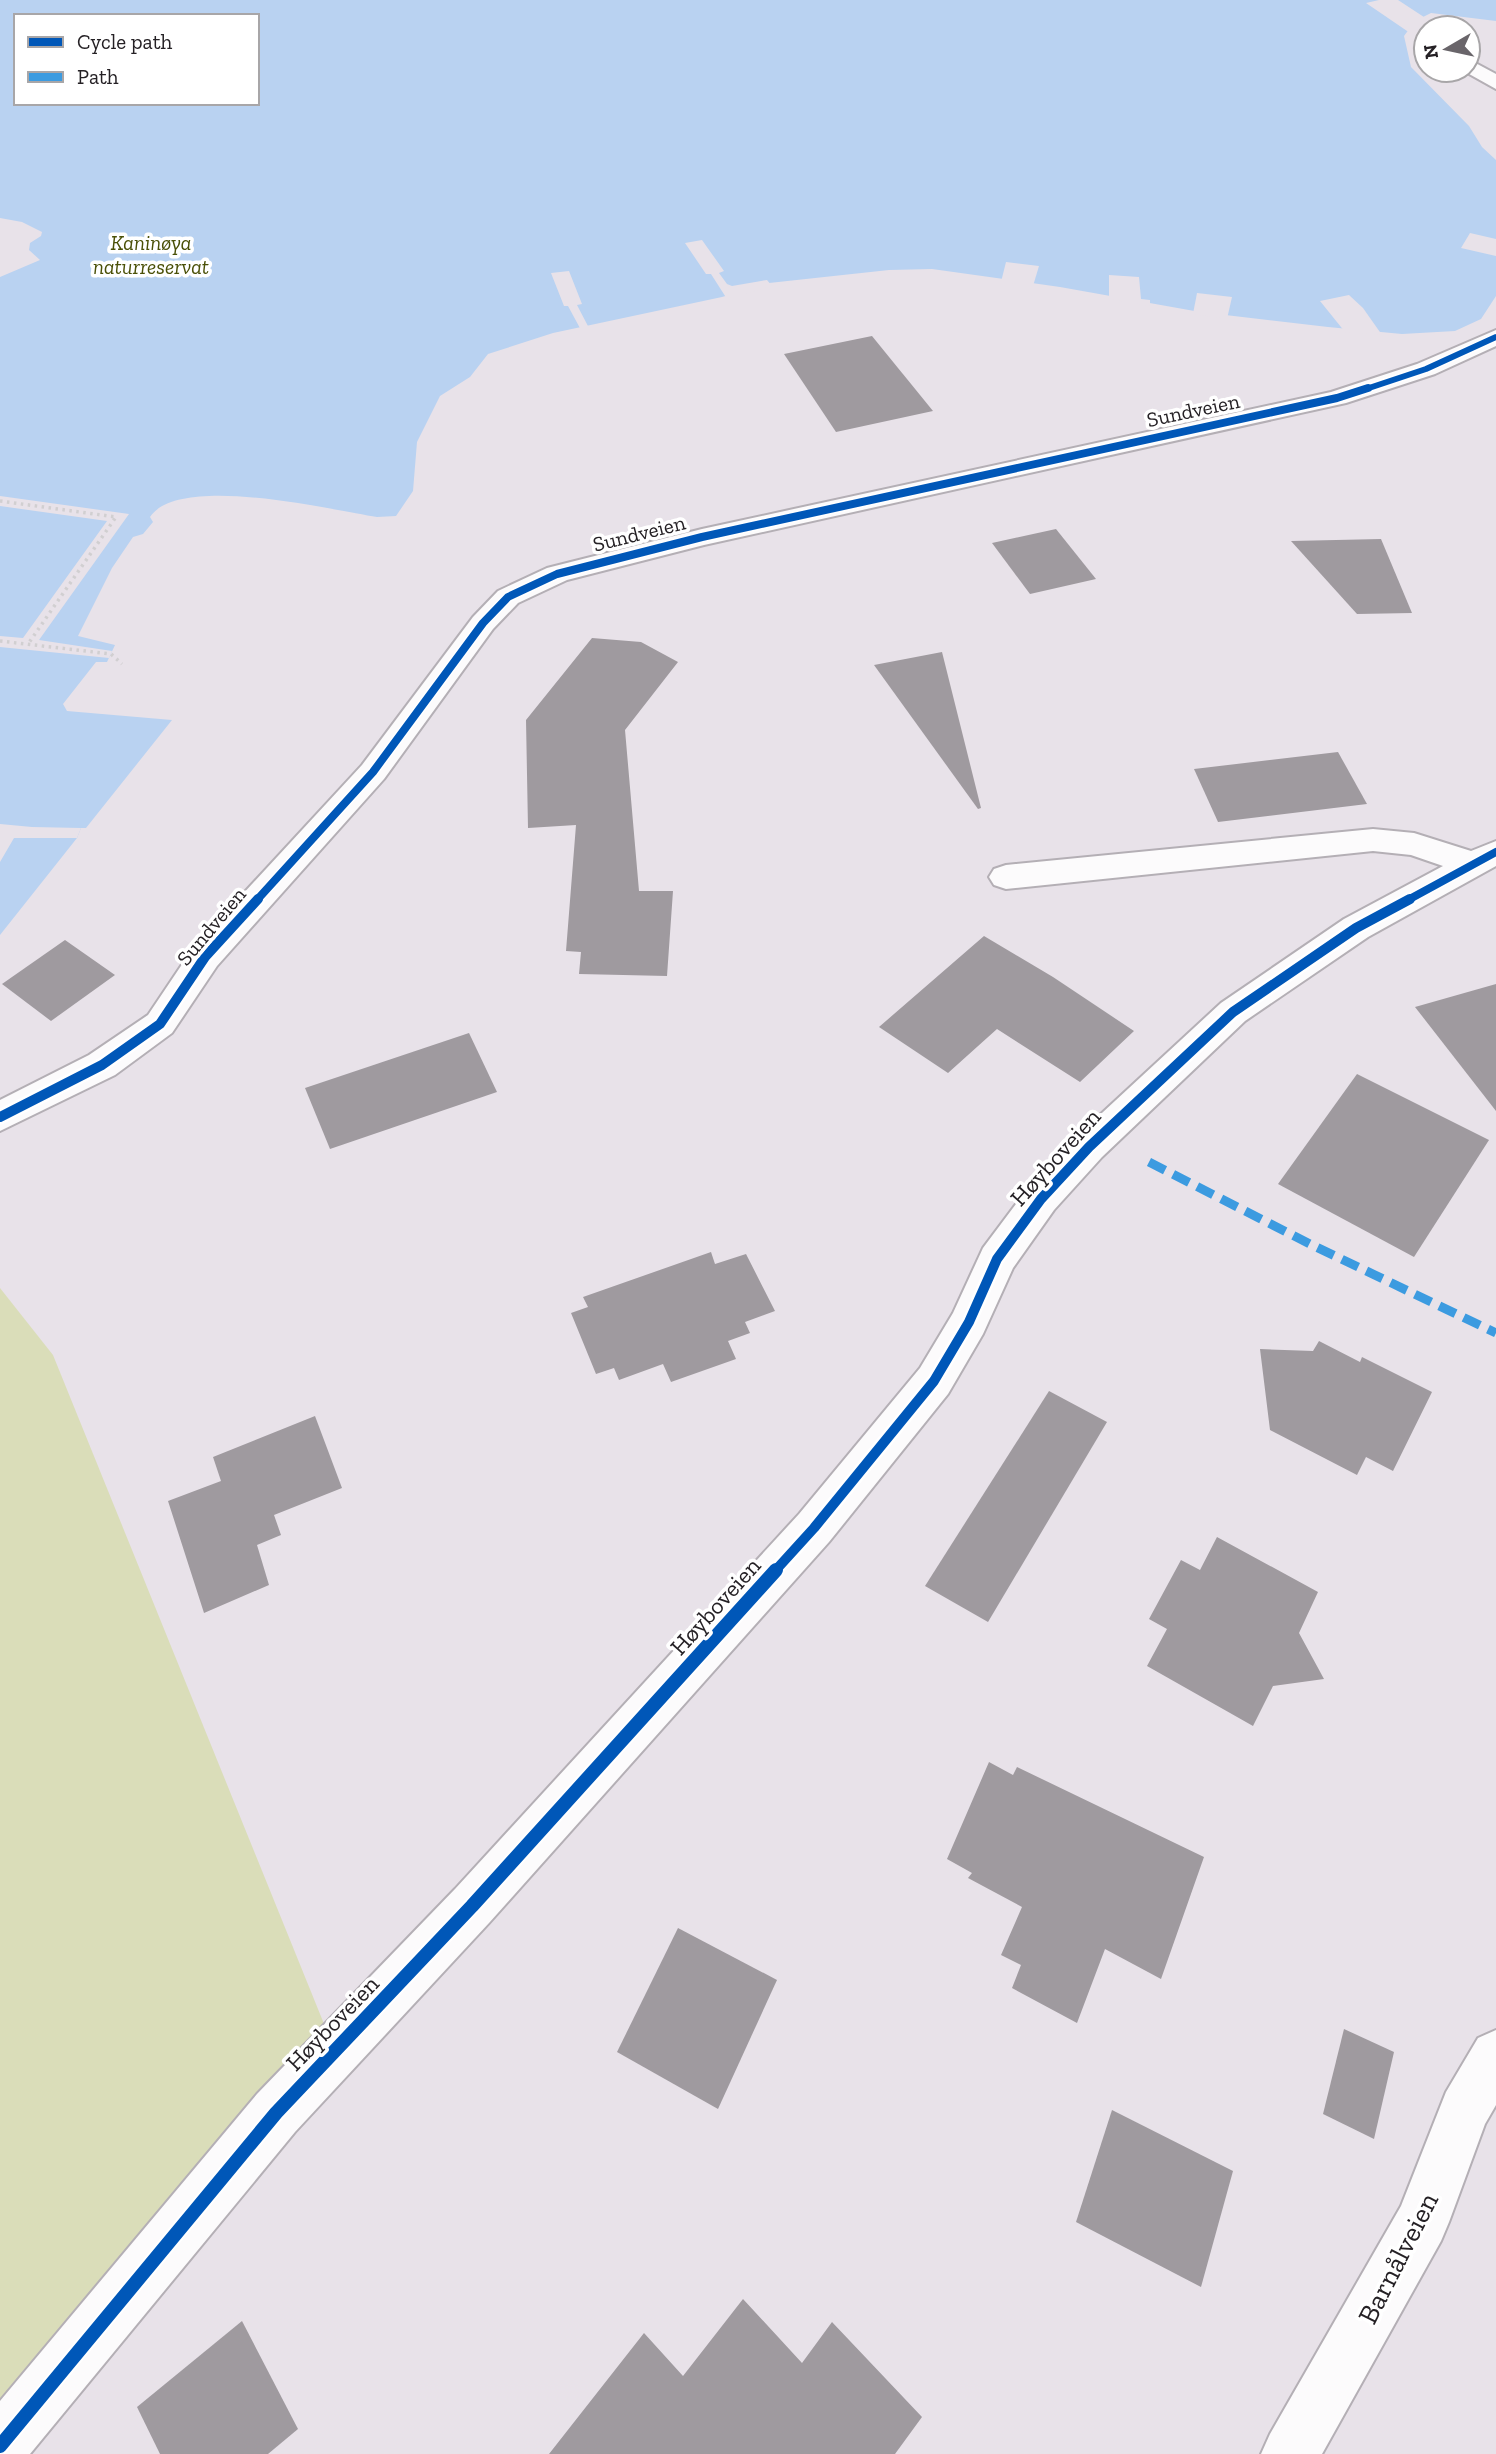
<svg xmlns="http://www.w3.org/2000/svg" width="1496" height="2454" font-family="'Zilla Slab',serif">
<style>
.green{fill:#daddb9}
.water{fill:#b9d2f1;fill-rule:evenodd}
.pier{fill:#e8e2e9}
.building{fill:#9f9a9f}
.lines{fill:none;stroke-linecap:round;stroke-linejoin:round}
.minor-casing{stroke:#b4afb5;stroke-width:4}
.path{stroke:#d1cfd1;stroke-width:3.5;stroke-dasharray:2.5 4.5;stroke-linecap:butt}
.minor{fill:#fcfbfc;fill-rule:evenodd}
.quiet{stroke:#3c9be0;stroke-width:9;stroke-dasharray:18 9;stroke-linecap:butt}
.cycleway-far3-casing{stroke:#fff;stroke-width:9}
.cycleway-far2-casing{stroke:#fff;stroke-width:11}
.cycleway-far1-casing{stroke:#fff;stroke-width:15}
.cycleway-casing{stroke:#fff;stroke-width:18}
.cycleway-far3{stroke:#0057b8;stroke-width:6}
.cycleway-far2{stroke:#0057b8;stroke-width:8}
.cycleway-far1{stroke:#0057b8;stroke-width:10}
.cycleway{stroke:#0057b8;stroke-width:14}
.labels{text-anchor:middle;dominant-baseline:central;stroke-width:7;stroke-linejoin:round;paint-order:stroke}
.far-park-label{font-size:21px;font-style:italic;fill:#4a5007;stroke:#fff}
.far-street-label{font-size:21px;fill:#252125;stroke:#fff}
.street-label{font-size:24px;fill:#252125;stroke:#fff}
.near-street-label{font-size:28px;fill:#252125;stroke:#fff}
</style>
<rect width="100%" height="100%" fill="#e8e2e9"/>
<polygon class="green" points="0,1288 53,1355 335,2051 16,2454 0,2454"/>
<path class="water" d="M0 0H1496V21L1431 13 1415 21 1404 36 1411 67 1469 126 1482 147 1496 160V296L1481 319 1455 331 1402 334 1328 327 1200 312 1060 287 932 269 889 270 769 283 722 297 553 333 488 354 470 377 440 396 417 442 413 491 396 516 377 517C332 510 179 473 150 517L153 522 143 534 133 537 112 568 78 636 115 645 107 662H96L63 704 67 711 172 720 86 828H81L77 838 0 935V277L40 260 29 250 30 243 41 236 42 232 22 222 0 218ZM16 16H257V103H16Z"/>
<g class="pier">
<polygon points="1379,0 1398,0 1427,19 1418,24 1410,33 1366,3"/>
<polygon points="1470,233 1496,239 1496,256 1461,248"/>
<polygon points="702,240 724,271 719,273 727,284 732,286 767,280 772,286 727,299 711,274 706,274 685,243"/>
<polygon points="1006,262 1039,266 1033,286 1001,282"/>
<polygon points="569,271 582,304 577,305 589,328 581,330 568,306 564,306 551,273"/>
<polygon points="1109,275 1139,277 1141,299 1150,300 1150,306 1109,299"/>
<polygon points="1197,293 1232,297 1227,319 1193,314"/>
<polygon points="1349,295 1363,308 1382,335 1345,332 1320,301"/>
<polygon points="0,496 129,514 39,640 112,651 109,658 0,647 0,636 23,638 107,521 0,506"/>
<polygon points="0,824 32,827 81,828 77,838 14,838 0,862"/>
</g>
<g class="building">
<polygon points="872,336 933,411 836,432 784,354"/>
<polygon points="1056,529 1096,579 1030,594 992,543"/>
<polygon points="1381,539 1412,613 1357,614 1291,541"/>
<polygon points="592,638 641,642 678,662 625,730 639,891 673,891 667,976 579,974 581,952 566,951 576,825 528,828 526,720"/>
<polygon points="942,652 981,808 978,809 874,665"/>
<polygon points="1338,752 1367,804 1218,822 1194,769"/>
<polygon points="984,936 1053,977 1134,1031 1080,1082 997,1029 948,1073 879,1027"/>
<polygon points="65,940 115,975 51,1021 2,984"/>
<polygon points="1496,984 1496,1111 1415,1007"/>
<polygon points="469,1033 497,1092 330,1149 305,1088"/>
<polygon points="1357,1074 1489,1140 1414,1257 1278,1184"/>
<polygon points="711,1252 715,1264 746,1254 775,1311 745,1322 750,1333 728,1341 736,1359 671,1382 663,1364 619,1380 614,1368 596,1374 571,1313 588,1307 583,1297"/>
<polygon points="1319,1341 1360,1362 1362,1357 1432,1392 1393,1471 1366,1457 1357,1475 1270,1430 1260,1349 1313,1351"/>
<polygon points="1049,1391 1107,1422 988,1622 925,1586"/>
<polygon points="315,1416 342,1488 274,1515 281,1535 257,1545 269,1585 204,1613 168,1501 221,1481 213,1457"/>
<polygon points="1217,1537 1318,1592 1299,1633 1324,1679 1273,1686 1253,1726 1147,1666 1167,1629 1149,1619 1181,1560 1200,1570"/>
<polygon points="989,1762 1013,1775 1017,1767 1204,1857 1161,1979 1105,1949 1077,2023 1012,1988 1021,1965 1001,1955 1022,1907 968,1878 972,1873 947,1859"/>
<polygon points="678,1928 777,1980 718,2109 617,2052"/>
<polygon points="1344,2029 1394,2052 1374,2139 1323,2114"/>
<polygon points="1112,2110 1233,2171 1201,2287 1076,2222"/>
<polygon points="743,2299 802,2363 832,2322 922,2417 895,2454 549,2454 644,2333 683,2376"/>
<polygon points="242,2321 298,2429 268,2454 160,2454 137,2407"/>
</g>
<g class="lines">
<defs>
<g id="minor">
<polygon points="1468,59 1496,74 1496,89 1462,70 1468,70"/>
<polygon points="1496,330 1496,346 1435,374 1346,403 704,545 567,580 518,603 493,629 384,779 217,966 172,1033 115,1075 0,1131 0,1100 89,1055 148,1015 193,948 362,765 473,617 498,591 547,568 702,529 1331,392 1417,364"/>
<polygon points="1373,829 1414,833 1471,851 1496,841 1496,866 1368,937 1245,1021 1102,1157 1054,1210 1013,1268 983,1334 948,1394 829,1542 489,1923 295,2132 30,2454 0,2454 0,2401 257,2094 455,1889 799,1514 920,1368 953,1313 983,1248 1028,1188 1076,1137 1221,1003 1344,919 1443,866 1411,855 1373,851 1006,889 994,885 989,877 994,869 1006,865"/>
<polygon points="1496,2030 1496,2105 1485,2124 1449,2222 1441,2241 1322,2454 1261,2454 1270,2434 1401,2206 1446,2092 1478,2038"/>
</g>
</defs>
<use href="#minor" class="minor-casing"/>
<g class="path">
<polyline points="0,501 116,517 28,644"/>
<polyline points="0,641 111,654 122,664"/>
</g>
<use href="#minor" class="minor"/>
<polyline class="quiet" points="1149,1162 1310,1244 1496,1333"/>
<defs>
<polyline id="cycleway-far3" points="1363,390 1426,369 1496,337"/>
<g id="cycleway-far2">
<polyline points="256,901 373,772 483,623 508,597 557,574 702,537 1337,398 1368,388"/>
<polyline points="1406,901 1496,852"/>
</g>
<g id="cycleway-far1">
<polyline points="0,1117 102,1065 160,1024 205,957 258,899"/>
<polyline points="774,1572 814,1528 934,1381 969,1322 997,1259 1041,1199 1089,1147 1233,1012 1356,928 1410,899"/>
</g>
<polyline id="cycleway" points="0,2446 276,2113 472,1906 776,1570"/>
</defs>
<use href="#cycleway-far3" class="cycleway-far3-casing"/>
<use href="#cycleway-far2" class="cycleway-far2-casing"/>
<use href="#cycleway-far1" class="cycleway-far1-casing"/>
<use href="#cycleway" class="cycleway-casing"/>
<use href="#cycleway-far3" class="cycleway-far3"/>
<use href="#cycleway-far2" class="cycleway-far2"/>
<use href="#cycleway-far1" class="cycleway-far1"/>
<use href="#cycleway" class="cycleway"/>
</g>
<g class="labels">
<g class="far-park-label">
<text x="151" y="242">Kaninøya<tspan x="151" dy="24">naturreservat</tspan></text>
</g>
<g class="far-street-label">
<text transform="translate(1193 410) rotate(-12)">Sundveien</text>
<text transform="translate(639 533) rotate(-14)">Sundveien</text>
<text transform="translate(211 926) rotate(-50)">Sundveien</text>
</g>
<g class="street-label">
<text transform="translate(1055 1157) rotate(-48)">Høyboveien</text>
<text transform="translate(715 1606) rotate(-48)">Høyboveien</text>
<text transform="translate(332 2023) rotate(-46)">Høyboveien</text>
</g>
<g class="near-street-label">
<text transform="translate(1398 2258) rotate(-63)">Barnålveien</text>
</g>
</g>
<rect x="14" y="14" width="245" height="91" fill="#ffffff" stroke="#a8a6a8" stroke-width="2"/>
<rect x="28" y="37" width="35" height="10" fill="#0057b8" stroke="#a8a6a8" stroke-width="2"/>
<text x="77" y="49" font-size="21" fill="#252125">Cycle path</text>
<rect x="28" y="72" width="35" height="10" fill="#3c9be0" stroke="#a8a6a8" stroke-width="2"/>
<text x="77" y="84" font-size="21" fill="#252125">Path</text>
<g transform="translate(1447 49) rotate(261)"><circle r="33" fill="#ffffff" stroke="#a8a6a8" stroke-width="2"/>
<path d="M0-5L12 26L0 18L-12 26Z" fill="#69656a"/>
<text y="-10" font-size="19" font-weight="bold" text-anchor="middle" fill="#252125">N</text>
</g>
</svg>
